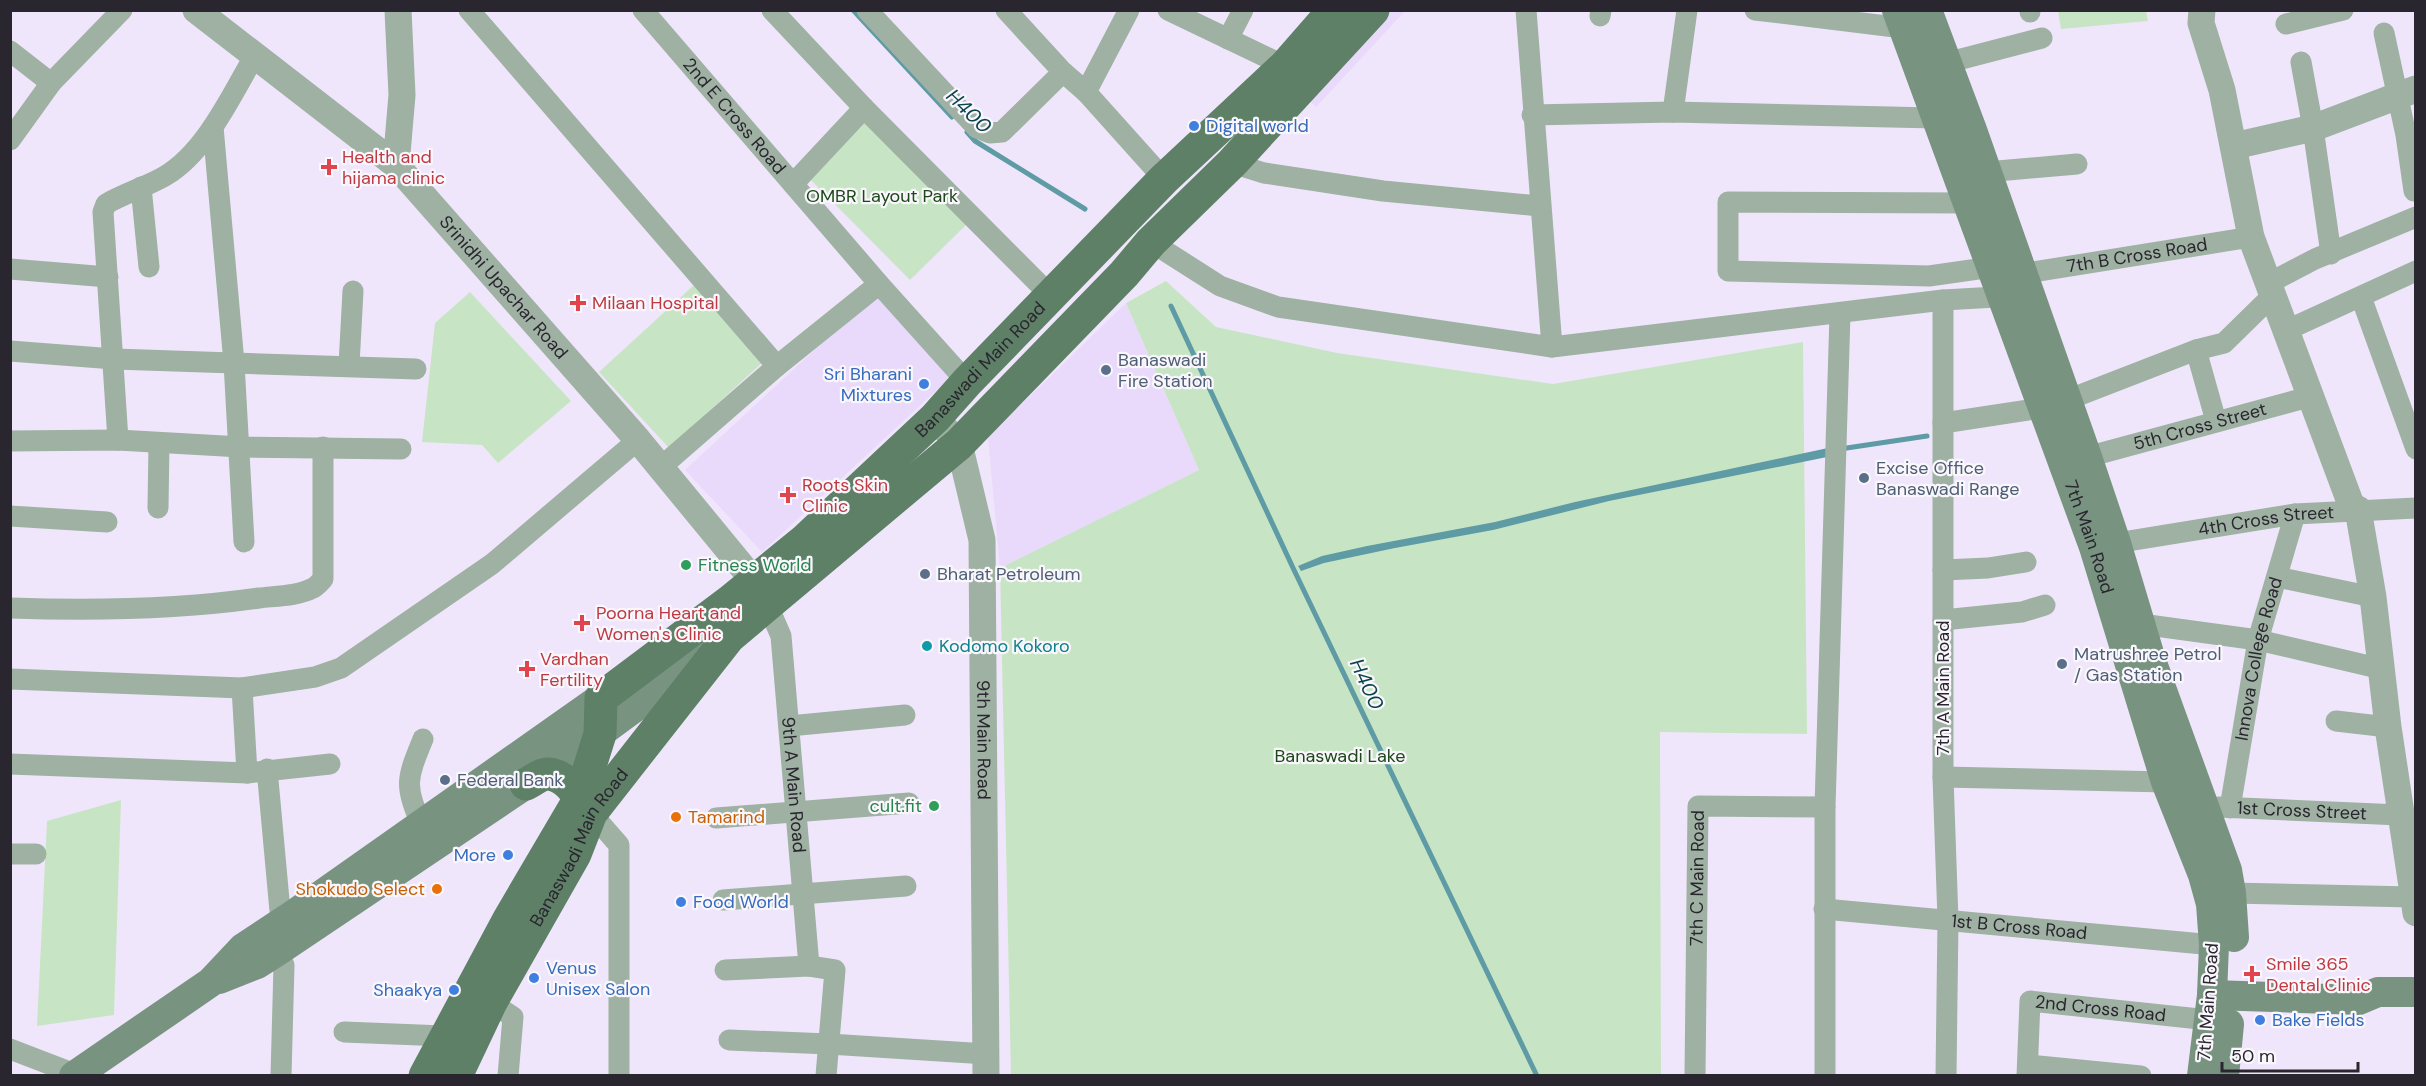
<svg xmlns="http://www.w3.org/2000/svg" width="2426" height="1086" font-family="'DM Sans',sans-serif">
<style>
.built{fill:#e9d9fb}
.green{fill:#c7e5c4}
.water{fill:#5e9ba5}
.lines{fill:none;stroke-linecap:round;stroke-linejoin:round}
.stream{stroke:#5e9ba5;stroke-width:5}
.minor{stroke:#9eb1a3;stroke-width:21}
.tertiary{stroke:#9eb1a3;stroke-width:27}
.secondary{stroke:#789480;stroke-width:30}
.primary{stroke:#5d8067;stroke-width:33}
.shop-dot{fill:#3f7fe0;stroke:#f9f6fc;stroke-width:2}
.health-dot{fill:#e0444e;stroke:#f9f6fc;stroke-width:2}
.service-dot{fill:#5c6f8a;stroke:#f9f6fc;stroke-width:2}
.leisure-dot{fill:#2e9e5b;stroke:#f9f6fc;stroke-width:2}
.culture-dot{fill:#0f9aa8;stroke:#f9f6fc;stroke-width:2}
.food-dot{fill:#e8710a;stroke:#f9f6fc;stroke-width:2}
.labels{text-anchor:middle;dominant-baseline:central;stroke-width:4.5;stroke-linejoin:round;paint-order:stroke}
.street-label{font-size:18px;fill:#2a262f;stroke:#f9f6fc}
.shop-label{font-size:18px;fill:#366cbe;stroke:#f9f6fc;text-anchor:start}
.health-label{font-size:18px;fill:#be3a42;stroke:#f9f6fc;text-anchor:start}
.park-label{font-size:18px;fill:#1a4816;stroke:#f9f6fc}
.service-label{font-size:18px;fill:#4e5e75;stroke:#f9f6fc;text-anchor:start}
.leisure-label{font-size:18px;fill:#27864d;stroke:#f9f6fc;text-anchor:start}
.culture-label{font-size:18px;fill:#0d838f;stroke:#f9f6fc;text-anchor:start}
.food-label{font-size:18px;fill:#c56008;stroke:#f9f6fc;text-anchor:start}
.water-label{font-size:20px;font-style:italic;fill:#0a434b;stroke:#f9f6fc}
</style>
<rect width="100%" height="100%" fill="#f0e6fb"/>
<g class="built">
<polygon points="1389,11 1405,11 1316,107 1307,99"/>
<polygon points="876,293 953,375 762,552 685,470"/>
<polygon points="1126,303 1199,470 1000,568 988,437"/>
</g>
<g class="green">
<polygon points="2058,11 2146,11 2148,21 2061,29"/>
<polygon points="864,122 966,225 910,280 808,177"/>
<polygon points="1166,281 1216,327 1337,353 1553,384 1803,342 1807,734 1660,732 1661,1075 1011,1075 1000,568 1199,470 1126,303"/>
<polygon points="694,285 764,361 669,448 599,372"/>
<polygon points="470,292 571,401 498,463 482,445 422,442 435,323"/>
<polygon points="121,800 114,1015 37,1026 47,821"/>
</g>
<polygon class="water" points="1828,448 1827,457 1609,501 1493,530 1395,548 1324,563 1301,571 1298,566 1322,556 1367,546 1495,522 1575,502"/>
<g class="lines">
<g class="stream">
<polyline points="853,10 952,117"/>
<polyline points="967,132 975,141 1085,209"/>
<polyline points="1171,306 1294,570 1537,1076"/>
<polyline points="1840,449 1927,436"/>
</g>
<g class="minor">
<polyline points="469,10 777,366"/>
<path id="s1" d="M643 10 879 284 967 382"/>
<polyline points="772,10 864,108 1051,296"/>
<polyline points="867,10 977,128 990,133 1002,132 1063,72"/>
<polyline points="1006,10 1063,72 1086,92 1164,179"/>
<polyline points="1168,10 1285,66"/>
<polyline points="1526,10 1552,347"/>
<polyline points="1755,10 1903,28"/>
<polyline points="2030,10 2030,12"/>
<polyline points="1600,16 1601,10"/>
<polyline points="2286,24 2343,10"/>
<polyline points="2384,33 2406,135 2414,191"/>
<polyline points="1228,39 1243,10"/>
<polyline points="10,51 51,83"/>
<polyline points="2301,62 2313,128 2331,254"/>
<polyline points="1946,63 2042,38"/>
<polyline points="1086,92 1129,10"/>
<polyline points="1673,112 1687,10"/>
<polyline points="1532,115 1673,112 1935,118"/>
<polyline points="213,127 234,363 244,542"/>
<polyline points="10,140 51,83 122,10"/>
<polyline points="1232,163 1264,173 1383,191 1539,206"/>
<polyline points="1986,172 2077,164"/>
<polyline points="793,184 864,108"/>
<polyline points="141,187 149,267"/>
<path id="s2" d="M1969 203 1728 202V271L1929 276 1992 267 2021 274 2251 237"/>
<polyline points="1151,242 1220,286 1278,307 1552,347 1943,300 2014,296"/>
<polyline points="10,269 108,277"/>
<polyline points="2269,283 2315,259 2416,217"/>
<polyline points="2361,297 2416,449"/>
<polyline points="1943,300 1943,777 1948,920 1946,1076"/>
<polyline points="2287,330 2416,271"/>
<polyline points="2196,350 2216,421"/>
<polyline points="10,351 114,359 416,369"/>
<polyline points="349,365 353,291"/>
<polyline points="2067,400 2196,350 2224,343 2273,295"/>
<polyline points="1943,423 2042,408"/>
<path d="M118 440 103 212 106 204C125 193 146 187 165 176 206 152 232 94 255 55"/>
<polyline points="10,441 118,440 241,447 401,449"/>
<path id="s3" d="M2087 457 2312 396"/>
<polyline points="661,467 777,366 879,284"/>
<polyline points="158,508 159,443"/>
<polyline points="10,516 107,522"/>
<path id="s4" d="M2116 543 2295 514 2416 508"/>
<polyline points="1943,570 1988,568 2026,562"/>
<polyline points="2277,577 2373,597"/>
<path id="s5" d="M768 606 781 636 809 966"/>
<path d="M10 608C94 611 176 610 259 598 276 596 298 596 313 588 317 586 320 582 323 579V447"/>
<polyline points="1943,620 2022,612 2045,605"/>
<polyline points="2129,625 2141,624 2258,640 2382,669"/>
<polyline points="10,679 242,688 315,677 341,668 492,564 638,440"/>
<polyline points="242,688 247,773"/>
<polyline points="2336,721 2388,727"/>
<polyline points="789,726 905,715"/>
<polyline points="10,764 247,773 330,764"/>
<polyline points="267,769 281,922"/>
<polyline points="1943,777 2166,782"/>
<path id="s6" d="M2218 807 2400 815"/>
<path id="s7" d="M2230 808 2258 640 2295 514"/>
<polyline points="591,813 619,845 619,1076"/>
<polyline points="716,818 909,803"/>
<path d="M421 823C403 785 408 776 423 739"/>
<polyline points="10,854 36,854"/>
<polyline points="2231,893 2413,897"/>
<polyline points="723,900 906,886"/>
<path id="s8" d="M1824 909 2214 945"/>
<polyline points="276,952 284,965 281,1076"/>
<polyline points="725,970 809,966 835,970 826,1076"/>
<polyline points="491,1002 513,1017 508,1076"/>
<polyline points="344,1032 444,1036"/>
<polyline points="729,1040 829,1044 987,1054"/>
<polyline points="10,1049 75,1074"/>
<polyline points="2028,1065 2141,1076"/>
<path id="s9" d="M1695 1076 1698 806 1825 807"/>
<polyline points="1825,1076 1825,807 1840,314"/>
<path id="s10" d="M2027 1076 2030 1001 2209 1020"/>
</g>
<g class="tertiary">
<path id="s11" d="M196 10 396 165 638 440 754 581 764 597"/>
<polyline points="2202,10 2201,23 2222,90 2251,237 2353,510"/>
<polyline points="2234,146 2313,128 2416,89"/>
<polyline points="396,165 402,95 398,10"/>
<path id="s12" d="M935 418 959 444 982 540 986 1076"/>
<polyline points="2358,509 2373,597 2388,727 2416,913"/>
</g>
<g class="secondary">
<path id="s13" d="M1897 10 2094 547 2166 782 2203 875 2211 904 2214 945 2212 995 2202 1076"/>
<polyline points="1927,10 1972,130 2087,457 2116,543 2151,660 2227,870 2231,893 2234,937"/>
<polyline points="219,979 257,964 276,952 574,752 710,652"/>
<polyline points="2212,995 2359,1000 2378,992 2416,992"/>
<polyline points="74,1076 211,982 243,948 293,915 601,698"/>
<polyline points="2224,1076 2229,1024"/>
</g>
<g class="primary">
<path d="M526 784C532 781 541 774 548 774 568 775 579 798 590 812"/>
<path id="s14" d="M425 1076 509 919 580 798 600 734 601 698 729 602 805 540 935 418 967 382 1164 179 1285 66 1334 10"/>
<path id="s15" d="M456 1076 491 1002 575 854 591 813 729 637 959 444 1124 274 1151 242 1232 163 1373 10"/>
</g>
</g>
<g class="shop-dot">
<circle cx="1194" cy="126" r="6"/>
<circle cx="924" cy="384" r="6"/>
<circle cx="508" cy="855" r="6"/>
<circle cx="681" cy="902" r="6"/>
<circle cx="534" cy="978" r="6"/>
<circle cx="454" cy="990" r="6"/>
<circle cx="2260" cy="1020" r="6"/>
</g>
<g class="health-dot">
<path d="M326 158h6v6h6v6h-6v6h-6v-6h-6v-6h6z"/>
<path d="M575 294h6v6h6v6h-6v6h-6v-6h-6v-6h6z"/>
<path d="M785 486h6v6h6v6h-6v6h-6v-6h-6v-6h6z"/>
<path d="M579 614h6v6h6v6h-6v6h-6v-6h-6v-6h6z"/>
<path d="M524 660h6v6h6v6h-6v6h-6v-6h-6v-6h6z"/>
<path d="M2249 965h6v6h6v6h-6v6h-6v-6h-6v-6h6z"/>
</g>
<g class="service-dot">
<circle cx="1106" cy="370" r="6"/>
<circle cx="1864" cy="478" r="6"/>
<circle cx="925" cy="574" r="6"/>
<circle cx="2062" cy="664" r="6"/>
<circle cx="445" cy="780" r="6"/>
</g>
<g class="leisure-dot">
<circle cx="686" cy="565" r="6"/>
<circle cx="934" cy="806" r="6"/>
</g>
<circle class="culture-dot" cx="927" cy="646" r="6"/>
<g class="food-dot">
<circle cx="676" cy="817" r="6"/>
<circle cx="437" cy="889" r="6"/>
</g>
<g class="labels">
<g class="street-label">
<text stroke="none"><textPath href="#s1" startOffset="140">2nd E Cross Road</textPath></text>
<text stroke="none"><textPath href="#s2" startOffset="722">7th B Cross Road</textPath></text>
<text stroke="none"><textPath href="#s11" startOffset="416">Srinidhi Upachar Road</textPath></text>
<text stroke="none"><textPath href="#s14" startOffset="924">Banaswadi Main Road</textPath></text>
<text stroke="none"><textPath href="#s3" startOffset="117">5th Cross Street</textPath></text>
<text stroke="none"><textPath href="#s4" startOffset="152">4th Cross Street</textPath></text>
<text stroke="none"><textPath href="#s13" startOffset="561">7th Main Road</textPath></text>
<text stroke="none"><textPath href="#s7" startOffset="152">Innova College Road</textPath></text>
<text transform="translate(1943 688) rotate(-90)">7th A Main Road</text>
<text stroke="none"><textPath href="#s12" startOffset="334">9th Main Road</textPath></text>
<text stroke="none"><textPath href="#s5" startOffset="182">9th A Main Road</textPath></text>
<text stroke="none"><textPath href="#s6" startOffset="84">1st Cross Street</textPath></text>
<text stroke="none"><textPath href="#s15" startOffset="260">Banaswadi Main Road</textPath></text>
<text stroke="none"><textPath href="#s9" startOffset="198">7th C Main Road</textPath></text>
<text stroke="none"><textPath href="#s8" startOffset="196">1st B Cross Road</textPath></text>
<text transform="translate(2208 1002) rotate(-86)">7th Main Road</text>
<text stroke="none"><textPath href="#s10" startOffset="146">2nd Cross Road</textPath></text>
</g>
<g class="shop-label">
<text x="1206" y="126">Digital world</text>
<text x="912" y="374" text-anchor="end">Sri Bharani<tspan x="912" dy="21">Mixtures</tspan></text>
<text x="496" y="855" text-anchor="end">More</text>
<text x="693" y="902">Food World</text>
<text x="546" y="968">Venus<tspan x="546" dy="21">Unisex Salon</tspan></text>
<text x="442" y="990" text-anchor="end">Shaakya</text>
<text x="2272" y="1020">Bake Fields</text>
</g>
<g class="health-label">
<text x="342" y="157">Health and<tspan x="342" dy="21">hijama clinic</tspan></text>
<text x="592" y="303">Milaan Hospital</text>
<text x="802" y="485">Roots Skin<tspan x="802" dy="21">Clinic</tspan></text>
<text x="596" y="613">Poorna Heart and<tspan x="596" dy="21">Women's Clinic</tspan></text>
<text x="540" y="659">Vardhan<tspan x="540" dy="21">Fertility</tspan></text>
<text x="2266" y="964">Smile 365<tspan x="2266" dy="21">Dental Clinic</tspan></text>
</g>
<g class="park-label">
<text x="882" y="196">OMBR Layout Park</text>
<text x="1340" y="756">Banaswadi Lake</text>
</g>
<g class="service-label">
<text x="1118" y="360">Banaswadi<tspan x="1118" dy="21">Fire Station</tspan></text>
<text x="1876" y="468">Excise Office<tspan x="1876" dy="21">Banaswadi Range</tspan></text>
<text x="937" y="574">Bharat Petroleum</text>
<text x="2074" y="654">Matrushree Petrol<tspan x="2074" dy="21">/ Gas Station</tspan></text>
<text x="457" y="780">Federal Bank</text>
</g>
<g class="leisure-label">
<text x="698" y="565">Fitness World</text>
<text x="922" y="806" text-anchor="end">cult.fit</text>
</g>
<g class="culture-label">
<text x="939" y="646">Kodomo Kokoro</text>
</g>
<g class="food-label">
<text x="688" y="817">Tamarind</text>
<text x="425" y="889" text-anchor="end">Shokudo Select</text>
</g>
<g class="water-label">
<text transform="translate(969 111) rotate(44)">H400</text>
<text transform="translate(1367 684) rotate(65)">H400</text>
</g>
</g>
<rect width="2426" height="1086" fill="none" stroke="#2a262f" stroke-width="24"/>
<path d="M2222 1062v9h136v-9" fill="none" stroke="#2a262f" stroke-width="3"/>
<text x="2231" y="1062" font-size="18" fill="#2a262f" stroke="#f9f6fc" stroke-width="4.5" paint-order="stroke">50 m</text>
</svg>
